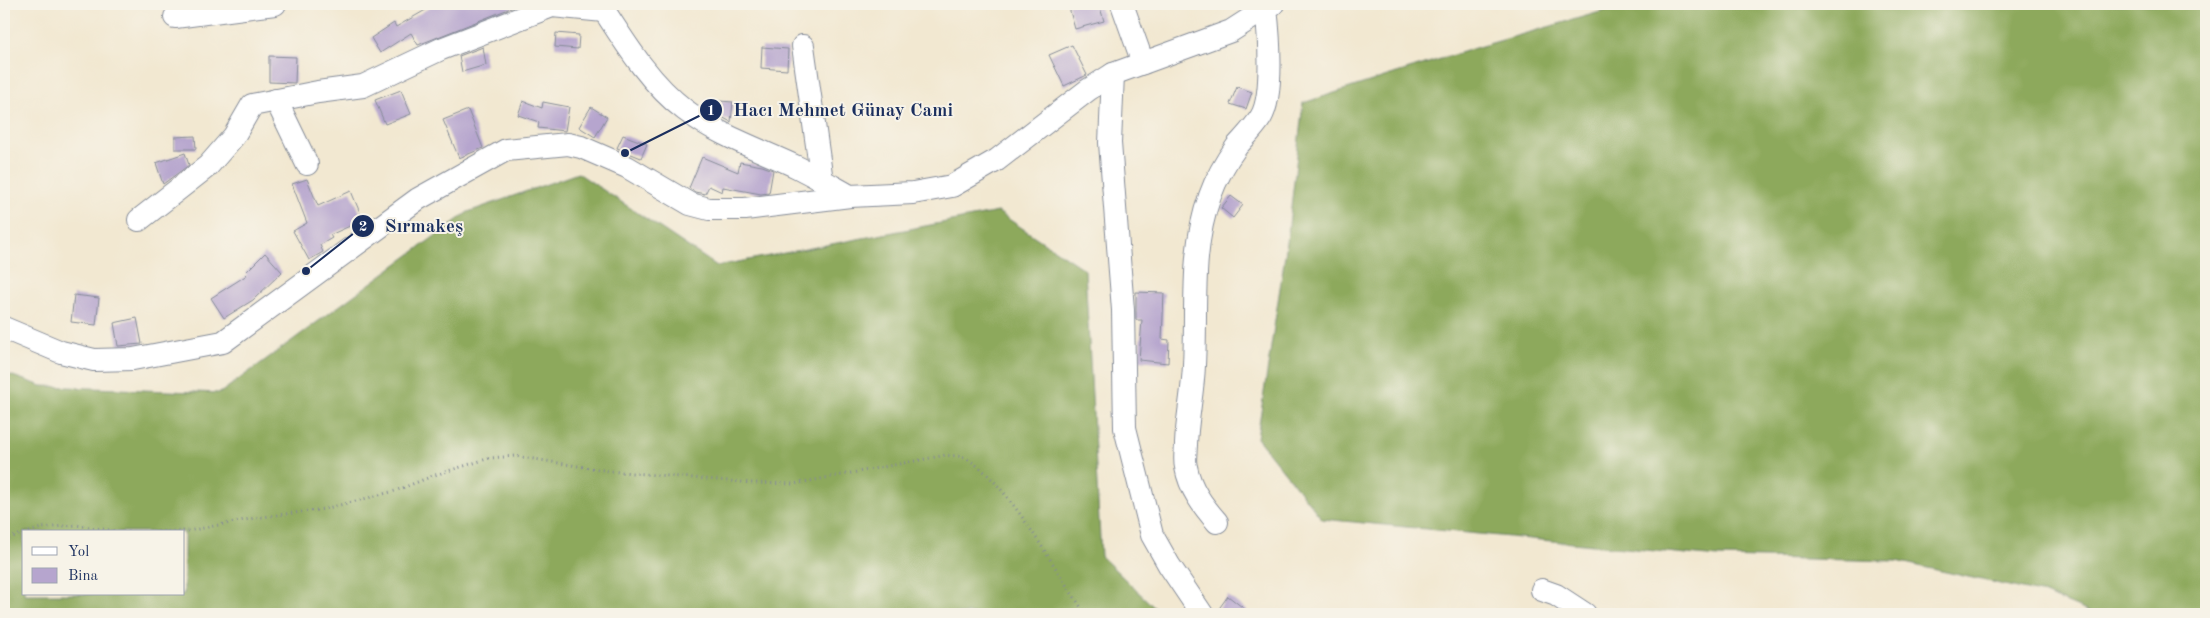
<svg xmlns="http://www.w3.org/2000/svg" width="2210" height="618" font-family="'Old Standard TT',serif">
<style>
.forest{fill:#8da95b;stroke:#546c5c;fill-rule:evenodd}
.building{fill:#b6a5ce}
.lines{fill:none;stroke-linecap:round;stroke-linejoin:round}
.minor-casing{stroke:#868c98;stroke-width:24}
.path{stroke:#868c98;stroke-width:3;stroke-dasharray:1 4;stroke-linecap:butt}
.minor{stroke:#fff;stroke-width:22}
.leader{fill:none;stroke:#1b2f5e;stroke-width:2}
.callout-dot{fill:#1b2f5e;stroke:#f7f3e8;stroke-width:2}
.mark-label{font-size:15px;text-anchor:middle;font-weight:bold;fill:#fff}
.callout-label{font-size:19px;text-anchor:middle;font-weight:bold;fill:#1b2f5e;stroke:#f7f3e8;stroke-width:4;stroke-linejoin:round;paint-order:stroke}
</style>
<rect width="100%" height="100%" fill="#f7f3e8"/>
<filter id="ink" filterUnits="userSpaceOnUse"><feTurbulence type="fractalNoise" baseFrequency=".02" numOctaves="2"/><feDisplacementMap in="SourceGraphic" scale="10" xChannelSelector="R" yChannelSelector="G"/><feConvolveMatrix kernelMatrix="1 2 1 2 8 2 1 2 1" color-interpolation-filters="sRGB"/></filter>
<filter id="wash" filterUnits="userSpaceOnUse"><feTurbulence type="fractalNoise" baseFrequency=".0096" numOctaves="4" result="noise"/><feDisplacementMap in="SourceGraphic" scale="20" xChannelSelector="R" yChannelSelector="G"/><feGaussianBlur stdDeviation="1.12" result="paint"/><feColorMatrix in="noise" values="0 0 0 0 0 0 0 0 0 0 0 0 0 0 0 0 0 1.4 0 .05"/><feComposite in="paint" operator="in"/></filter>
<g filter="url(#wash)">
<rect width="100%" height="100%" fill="#f2e8d1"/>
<g class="forest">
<polygon points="1628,4 2206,4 2206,614 2094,614 2045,594 1896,561 1718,557 1322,519 1257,438 1287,242 1303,103 1478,47"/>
<path d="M578 173 717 266 998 212 1085 270 1101 556 1161 614H4V373L42 386 220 393 468 212ZM24 532H184V594H24Z"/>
</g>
<g id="blocks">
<g class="building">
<polygon points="436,4 521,4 418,45 411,33 380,53 371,38 394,23 396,27"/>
<polygon points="1068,4 1099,4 1104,21 1075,29"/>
<polygon points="556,33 579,35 578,49 555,47"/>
<polygon points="1072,45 1087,75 1064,86 1049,55"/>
<polygon points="483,47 486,65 462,72 459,56"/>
<polygon points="762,47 788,49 787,70 761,68"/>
<polygon points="269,56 296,57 295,83 269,82"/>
<polygon points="1237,87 1252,92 1246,109 1230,104"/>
<polygon points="401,90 411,114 385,124 375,100"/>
<polygon points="706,100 733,102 731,122 705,108"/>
<polygon points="523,101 542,108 543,102 569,107 565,131 538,128 539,122 518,115"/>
<polygon points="591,107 607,117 595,137 579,127"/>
<polygon points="468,110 483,148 459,158 443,120"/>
<polygon points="623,135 647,144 641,158 617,148"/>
<polygon points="195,136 196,149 175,149 175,137"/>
<polygon points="185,153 189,165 163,184 156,163"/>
<polygon points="702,157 738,172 740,162 762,166 773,170 769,193 761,194 723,187 722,192 709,186 705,194 695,192 689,188"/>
<polygon points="307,179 318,206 351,191 363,220 330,235 332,238 320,245 323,252 309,260 293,231 307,223 292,184"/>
<polygon points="1231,196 1243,205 1233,218 1221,208"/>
<polygon points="265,253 282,272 253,300 224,318 211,298 247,275 245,273"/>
<polygon points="1136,292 1164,293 1162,339 1169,340 1168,363 1139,360 1142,320 1136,320"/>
<polygon points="74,295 99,298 96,325 71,322"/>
<polygon points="137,318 142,344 118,346 114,323"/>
<polygon points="1228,596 1251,614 1215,614"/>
</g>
</g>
</g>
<g filter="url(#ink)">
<use href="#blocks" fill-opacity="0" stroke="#868c98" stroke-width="1"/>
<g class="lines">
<defs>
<g id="minor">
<path d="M600 4C624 41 649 83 685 110 719 136 759 149 797 167 815 176 832 186 850 196"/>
<polyline points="1122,4 1143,63"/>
<polyline points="175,17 275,4"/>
<polyline points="803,46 822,181"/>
<polyline points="1113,74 1110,143 1123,310 1125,428 1152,535 1169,565 1202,614"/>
<polyline points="276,100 307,164"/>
<polyline points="139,220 208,166 234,136 252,105 318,92 363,86 441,49 552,6 604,11"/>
<polyline points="4,328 61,352 94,360 133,359 223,342 418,199 506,150 568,144 581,147 627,167 690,204 709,209 745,209 850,196 913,193 952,186 997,160 1088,90 1113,74 1231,31 1273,4"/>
<path d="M1217 522C1203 506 1190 489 1186 467 1184 460 1186 451 1186 444 1187 418 1193 392 1194 365 1197 308 1190 251 1210 196 1216 179 1226 161 1237 146 1245 137 1255 127 1261 117 1274 95 1269 34 1266 8"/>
<polyline points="1542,590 1556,595 1585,614"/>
</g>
</defs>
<use href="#minor" class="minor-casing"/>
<g class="path">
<path d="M29 532 41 528 76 525 122 532 188 531 255 518 324 509 395 491 435 475 490 458 515 456 609 471 753 483 794 484 946 455C951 456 957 455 962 457 1004 472 1057 576 1086 614"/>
<polyline points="4,540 24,533"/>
</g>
<use href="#minor" class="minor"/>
</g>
</g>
<path class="leader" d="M625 153L711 110M306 271L363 226"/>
<g class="callout-dot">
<circle cx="625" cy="153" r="5"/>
<circle cx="306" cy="271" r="5"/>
<circle cx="711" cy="110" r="12"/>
<circle cx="363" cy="226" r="12"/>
</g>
<g class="mark-label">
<text x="711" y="115">1</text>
<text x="363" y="231">2</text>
</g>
<g class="callout-label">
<text x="843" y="116">Hacı Mehmet Günay Cami</text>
<text x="424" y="232">Sırmakeş</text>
</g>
<rect width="2210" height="618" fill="none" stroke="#f7f3e8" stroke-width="20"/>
<rect x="22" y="530" width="162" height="65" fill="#f7f3e8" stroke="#9fa5b1"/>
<rect x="32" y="547" width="25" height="8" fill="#ffffff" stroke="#9fa5b1"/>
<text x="68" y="556" font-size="15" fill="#1b2f5e">Yol</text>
<rect x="32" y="568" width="25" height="15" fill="#b6a5ce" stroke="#9fa5b1"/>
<text x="68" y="580" font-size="15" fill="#1b2f5e">Bina</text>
</svg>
